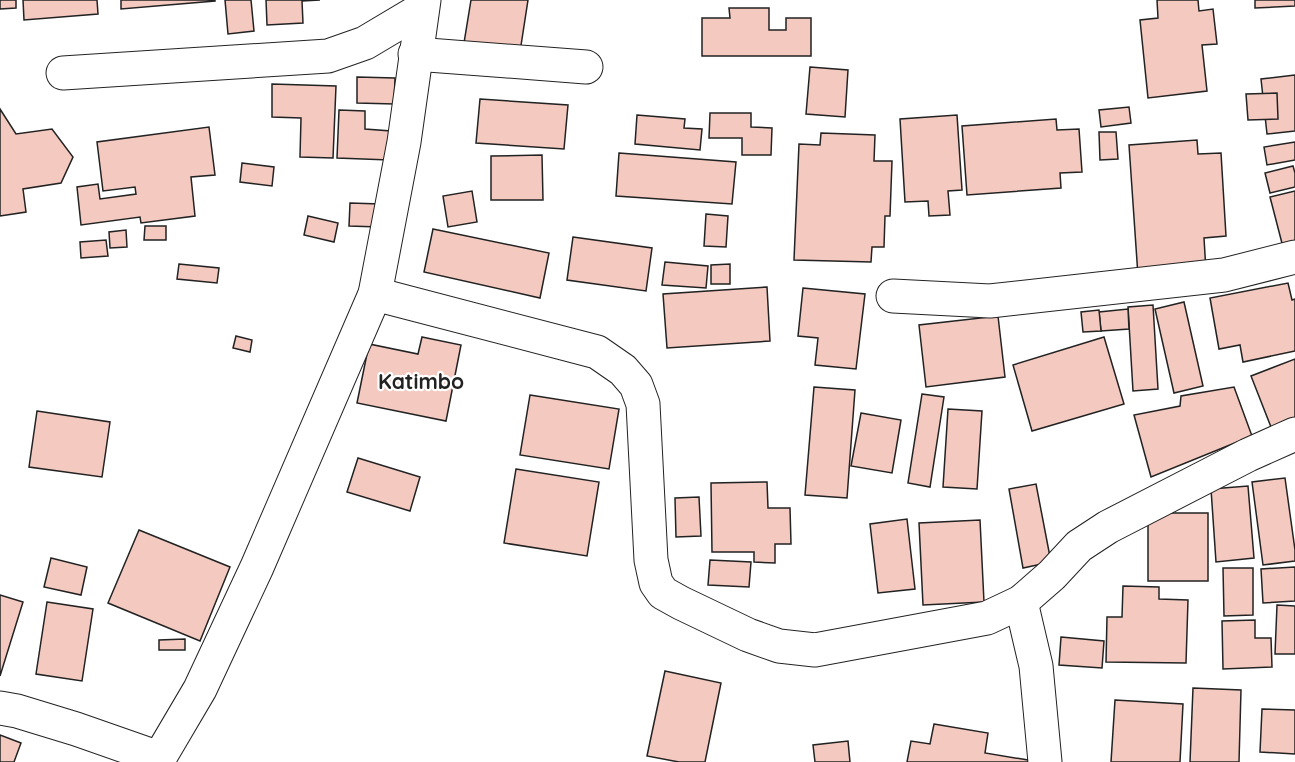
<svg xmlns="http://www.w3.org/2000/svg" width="1295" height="762" font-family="Quicksand,sans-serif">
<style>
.building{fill:#f3c9c0;stroke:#222;stroke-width:1.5}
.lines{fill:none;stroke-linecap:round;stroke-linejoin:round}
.street-casing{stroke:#222;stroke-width:35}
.street{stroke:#fff;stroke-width:33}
.labels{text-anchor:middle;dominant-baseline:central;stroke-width:4.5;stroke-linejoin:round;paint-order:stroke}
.quarter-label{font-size:21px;font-weight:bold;fill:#222;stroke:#fff}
</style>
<rect width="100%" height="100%" fill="#fff"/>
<g class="building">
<polygon points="0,0 16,0 16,8 0,9"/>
<polygon points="23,0 97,0 98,14 24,20"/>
<polygon points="121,0 215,0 215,1 121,9"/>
<polygon points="225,0 251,0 254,31 228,34"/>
<polygon points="266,0 320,0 302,1 303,23 267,25"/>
<polygon points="471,0 528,0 520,52 464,43"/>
<polygon points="1157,0 1198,0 1199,11 1213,9 1217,44 1202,45 1207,91 1148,98 1140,20 1158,18"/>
<polygon points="1255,0 1295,0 1295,6 1255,8"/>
<polygon points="729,8 769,8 769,30 786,30 786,18 811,18 811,56 702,56 702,18 730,18"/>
<polygon points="810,67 848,70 845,117 806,114"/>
<polygon points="1295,75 1295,131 1267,134 1261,79"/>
<polygon points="357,77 395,78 394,104 357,103"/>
<polygon points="272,84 336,86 333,158 300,157 301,118 272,117"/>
<polygon points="1277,93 1278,119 1248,120 1246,94"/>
<polygon points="480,99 568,105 564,149 476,143"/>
<polygon points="1129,107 1131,123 1101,127 1099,110"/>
<polygon points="0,109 16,134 52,129 73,157 61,183 23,189 26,212 0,216"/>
<polygon points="339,110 365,111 365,129 391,131 389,160 337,158"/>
<polygon points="710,113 751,113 751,127 772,128 771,155 742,155 742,138 709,138"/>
<polygon points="637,115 685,119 684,128 702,129 700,150 635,144"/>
<polygon points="957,115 962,190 948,191 950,215 929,216 928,201 905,202 900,119"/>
<polygon points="1056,119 1057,130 1079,129 1082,172 1060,173 1061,188 967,195 962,126"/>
<polygon points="209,127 215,175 191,177 195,216 141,223 140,217 81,225 77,187 98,184 100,199 136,194 135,187 103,191 97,142"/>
<polygon points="1099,132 1116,132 1118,159 1100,160"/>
<polygon points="821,133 875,135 874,161 892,161 890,216 885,216 884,247 872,247 871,262 794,260 799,144 820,145"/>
<polygon points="1197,140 1198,154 1221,153 1226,236 1204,238 1206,271 1138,276 1129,145"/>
<polygon points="1295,142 1295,160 1267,165 1264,147"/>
<polygon points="619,153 736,162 732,204 616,196"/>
<polygon points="542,155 543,200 491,200 491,156"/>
<polygon points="242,163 274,167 272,186 240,182"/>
<polygon points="1293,166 1295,173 1295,187 1270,193 1265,173"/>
<polygon points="472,191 477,222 448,227 443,196"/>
<polygon points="1295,191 1295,248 1284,251 1270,197"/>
<polygon points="350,203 380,204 379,227 349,226"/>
<polygon points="706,214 728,216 726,247 704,246"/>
<polygon points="308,216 338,223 334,242 304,235"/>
<polygon points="145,226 166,226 166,240 144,240"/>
<polygon points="433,229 549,253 540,298 424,272"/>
<polygon points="126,230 127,247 110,248 109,232"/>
<polygon points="573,237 652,248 646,291 567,280"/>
<polygon points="106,240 108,256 81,258 80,242"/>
<polygon points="665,262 708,266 706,288 662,285"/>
<polygon points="179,264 219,268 217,283 177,279"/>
<polygon points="730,264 730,284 711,284 711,265"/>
<polygon points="1288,283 1292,300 1295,299 1295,351 1243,362 1240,345 1219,349 1210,298"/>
<polygon points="767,287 770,341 667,348 663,294"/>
<polygon points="803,288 865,294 856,369 815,365 818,338 798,336"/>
<polygon points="1184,302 1203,386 1174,393 1155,309"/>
<polygon points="1153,305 1158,389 1133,391 1128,307"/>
<polygon points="1128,309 1129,329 1101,331 1099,312"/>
<polygon points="1099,310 1101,331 1083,332 1081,312"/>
<polygon points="998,316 1005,377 926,387 919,325"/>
<polygon points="236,336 252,340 250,352 233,348"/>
<polygon points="422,337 461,345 446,421 357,403 369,344 418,354"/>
<polygon points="1104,337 1124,404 1032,431 1013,365"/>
<polygon points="1295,359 1295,418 1271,427 1251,376"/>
<polygon points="814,387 855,390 847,498 805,495"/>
<polygon points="1234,387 1252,436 1151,477 1134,415 1180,406 1181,396"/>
<polygon points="922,394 944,397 930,487 908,483"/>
<polygon points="530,395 619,409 609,469 520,455"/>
<polygon points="948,409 982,411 977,489 943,487"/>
<polygon points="37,411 110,422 102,477 29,467"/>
<polygon points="861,413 901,420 892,473 851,466"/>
<polygon points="358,458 420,477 410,511 347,492"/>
<polygon points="516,469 599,482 587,556 504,543"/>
<polygon points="1285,478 1295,550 1295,561 1263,565 1252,482"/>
<polygon points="767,482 768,508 790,508 791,544 775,544 775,563 754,562 754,552 712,552 711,483"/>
<polygon points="1036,484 1051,562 1023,568 1009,489"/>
<polygon points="1248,486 1254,558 1216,562 1211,489"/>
<polygon points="699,497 701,536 676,537 675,498"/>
<rect x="1148" y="513" width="60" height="68"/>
<polygon points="907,519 915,589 878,593 870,524"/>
<polygon points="980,520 984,602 923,605 919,523"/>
<polygon points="139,530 230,567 200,641 108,603"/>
<polygon points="51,558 87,567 81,595 44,587"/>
<polygon points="710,560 751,562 749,587 708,585"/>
<polygon points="1295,567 1295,601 1263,603 1261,569"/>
<polygon points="1223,568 1253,568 1253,615 1224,616"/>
<polygon points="1123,586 1159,587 1159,599 1188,600 1186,663 1106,662 1107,617 1122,617"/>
<polygon points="0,595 23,602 0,676"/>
<polygon points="47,602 93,609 82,681 36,674"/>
<polygon points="1277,605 1295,606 1295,654 1275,654"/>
<polygon points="1255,620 1255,638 1271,638 1272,667 1223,669 1222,621"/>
<polygon points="1061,637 1104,641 1102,668 1059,665"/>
<polygon points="185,639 185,650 159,650 159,640"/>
<polygon points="665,671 721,683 705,762 679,762 647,756"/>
<polygon points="1193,688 1241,690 1239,762 1190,762"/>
<polygon points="1115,700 1183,704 1180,762 1111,762"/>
<polygon points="1262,709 1295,710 1295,754 1260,752"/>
<polygon points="934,724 988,733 985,753 1034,761 1034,762 907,762 911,741 930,744"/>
<polygon points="0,735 21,743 14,762 0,762"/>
<polygon points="848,741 850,762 815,762 813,745"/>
</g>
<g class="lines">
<defs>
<g id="street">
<polyline points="415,54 586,67"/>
<polyline points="63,73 328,56 365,43 422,9"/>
<polyline points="375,294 597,352 623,370 636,385 643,404 651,560 656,583 663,593 681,603 748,635 779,646 815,650 987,618 1021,602 1052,575 1079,546 1108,527 1248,455 1295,434"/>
<polyline points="893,296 990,301 1224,275 1295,257"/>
<polyline points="1021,602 1036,666 1045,762"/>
<polyline points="0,708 17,711 76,729 159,758"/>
<polyline points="157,762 200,689 257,567 375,294 404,142 424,0"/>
</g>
</defs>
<use href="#street" class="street-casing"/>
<use href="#street" class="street"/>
</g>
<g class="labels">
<g class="quarter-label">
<text x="421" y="381">Katimbo</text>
</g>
</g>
</svg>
